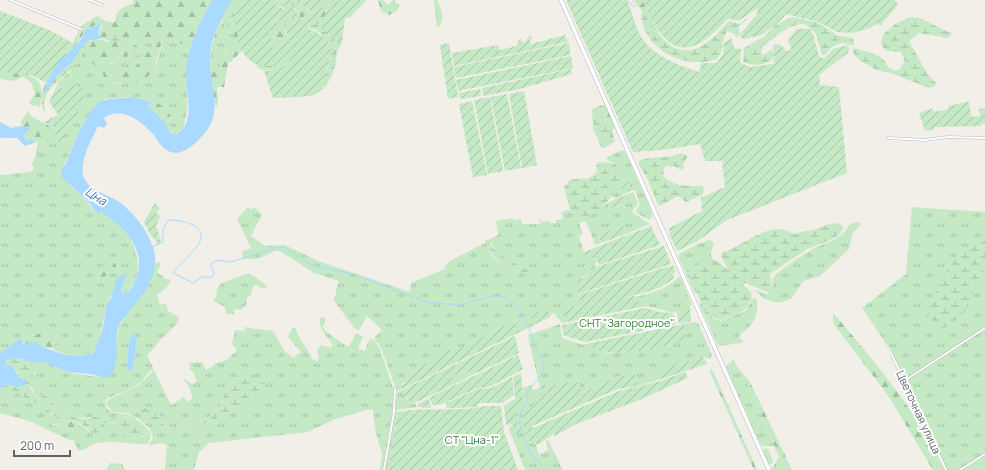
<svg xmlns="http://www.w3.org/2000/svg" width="985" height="470" font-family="Manrope,sans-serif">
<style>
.grass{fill:url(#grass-tufts);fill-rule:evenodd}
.forest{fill:url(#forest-firs);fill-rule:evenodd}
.wetland{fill:url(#wetland-marsh)}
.garden{fill:url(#garden-furrows);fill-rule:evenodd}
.water{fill:#aadaff}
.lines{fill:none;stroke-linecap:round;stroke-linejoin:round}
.stream{stroke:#aadaff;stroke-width:1}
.street-casing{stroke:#b5b8bc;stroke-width:3}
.secondary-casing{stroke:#b6babf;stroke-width:4.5}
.street{stroke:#fff;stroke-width:2}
.secondary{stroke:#fff;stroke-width:3.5}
.labels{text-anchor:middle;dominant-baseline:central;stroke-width:4;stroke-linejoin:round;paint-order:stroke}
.park-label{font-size:11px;fill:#348238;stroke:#fff}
.street-label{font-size:11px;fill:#5f6368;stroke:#fff}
.water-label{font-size:12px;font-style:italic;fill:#4174aa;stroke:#fff}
</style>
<defs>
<pattern id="grass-tufts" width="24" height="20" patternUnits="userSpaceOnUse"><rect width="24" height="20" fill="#c5e8c5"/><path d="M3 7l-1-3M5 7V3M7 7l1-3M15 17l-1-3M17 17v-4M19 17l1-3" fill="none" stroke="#a3c0a4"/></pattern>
<pattern id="forest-firs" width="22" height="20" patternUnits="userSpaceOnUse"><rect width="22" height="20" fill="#c5e8c5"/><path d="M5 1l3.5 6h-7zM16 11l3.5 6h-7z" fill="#a3c0a4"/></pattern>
<pattern id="wetland-marsh" width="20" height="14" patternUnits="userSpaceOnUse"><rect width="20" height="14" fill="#c5e8c5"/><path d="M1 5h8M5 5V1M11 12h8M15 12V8" fill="none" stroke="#a3c0a4"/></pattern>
<pattern id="garden-furrows" width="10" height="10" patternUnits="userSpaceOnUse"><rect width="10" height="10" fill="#c5e8c5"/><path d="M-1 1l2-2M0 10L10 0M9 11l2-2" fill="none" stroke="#a3c0a4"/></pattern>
</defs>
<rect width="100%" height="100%" fill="#f1efe8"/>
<g class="grass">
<path d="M235 0H240L232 21 230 19 228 32 233 33 234 37C226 48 224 62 217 75 205 59 217 36 223 20L221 19 224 15 231 16Z"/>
<path d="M97 16 105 21C94 20 74 30 79 42L63 59 73 43 81 26Z"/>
<polygon points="153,36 152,47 133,69 114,73 107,67 108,64 113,63 118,56 124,57 129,54 130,50 134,53 141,49 134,44 136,38"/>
<path d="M164 37 180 44 191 45C183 75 192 99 183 129H172C169 125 169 121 171 117L166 108 145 100 124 97 105 99 85 120 62 169 72 188 81 195 95 211C124 214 147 257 134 283L123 284 126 277 117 278C115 289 109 298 106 308 102 322 102 341 92 353 77 360 68 354 53 350L56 349 35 334 21 338 0 353V175L31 172 34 168 32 165 36 153 40 150 44 140 55 132V129L58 130 61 142 70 84 68 90 57 85 58 81 70 72 82 56 95 64 104 76V79C124 91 139 77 156 65Z"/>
<polygon points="622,150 625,151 652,212 652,217 649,220 635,212 640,205 635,190 632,190 627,180 620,183 624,194 616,198 611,196 616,188 614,163 607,160 607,157"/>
<path d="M633 192 638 204 633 209V213L650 224 626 234 623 225 599 235 601 243 595 245 586 221 579 223 583 234 579 236 586 259 596 256 597 261 595 265 588 269 590 274 581 277 578 294 581 304 564 309V316L562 323 554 313H552L550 317 547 309 533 322 534 325 520 332 515 320 460 348 447 350 436 364 410 371 411 374 401 386 402 389 397 391 381 348 374 338 382 330 367 316 359 330 354 328 333 299C338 294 335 286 339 281L314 273 280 251H275L257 259H243L242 252 251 248 237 219 248 207 251 210 254 207 262 215 251 236 265 246 285 245 318 261 410 292 411 283 445 269 446 265 450 261 485 243V240H488L498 235 496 221 513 218V220L521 219 522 224H540L539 219H541V222L549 221 550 223H556V220L563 219 561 212 570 210 584 216 598 211 611 201 614 208 626 204 623 196ZM487 243H491L500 255 530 271C516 275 487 260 487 243Z"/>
<polygon points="912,207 985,212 985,470 947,470 893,354 862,308 906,274"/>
<path d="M856 222 860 223V226L853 232 849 249 820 276 803 281 791 299 782 302H773L765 299 756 292 755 290 767 294 773 286 772 279 776 274C788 265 800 256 813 249 826 242 842 240 849 225Z"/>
<path d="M709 240 712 241 714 244C711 253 708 254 716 263L695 294 679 259V254L698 244Z"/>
<path d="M160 262 161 264 157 272 166 279 171 280 168 286 157 295 160 305 166 303 168 311 179 317V319L175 326 162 338 147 356 154 369C147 371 146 378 141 382 131 390 117 394 106 399L105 403 107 408 105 414C76 421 70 419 48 398 44 394 39 397 34 394L30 381 35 373V362C46 360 57 369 68 372 75 374 104 378 109 377L115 363 118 327 147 287 155 264Z"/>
<polygon points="249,273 266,285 267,287 265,289 256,285 253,287 251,295 247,298 247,305 242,308 243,310 234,309 234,314 226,314 225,307 214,301 214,297 216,298 217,289 221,283"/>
<path d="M680 276 692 305C688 307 683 311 678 312 668 314 651 304 641 307V302L638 301 635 297C650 294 669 288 680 276Z"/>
<path d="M754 297 757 300C759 316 753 326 740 334L739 338 743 340 741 343 718 346 700 306 701 302H705L713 318 720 321 745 311Z"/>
<path d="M320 317 326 318 323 328C330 336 340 341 348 347L357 333 363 337 358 348 365 351 370 338 375 341 380 350 395 393 383 470H380L382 454 376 433 373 410 370 409 335 419 308 432 209 443 199 452 194 470H165L167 445 162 443 149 445 153 438 150 429 139 419 128 413 113 412 106 404 108 400 139 385 154 370 171 405 184 397 187 402 193 398 189 387 182 377 192 384 197 381 193 372 189 368 191 367 188 363 202 362 206 370 214 366V364L227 360 237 350 232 344 235 330 245 331 244 327 273 331 284 350 293 358 301 352 288 337 292 328H296C298 341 308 346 312 359L317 361 319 357 317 350 321 345 331 348 333 345C327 337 317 326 320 317ZM225 392 253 398 249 408 235 410 188 431 159 427 154 425 148 417 138 413 134 407 161 416 164 426 186 429 206 419 219 409Z"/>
<polygon points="694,322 698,323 712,355 710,359 705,357 659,370 661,379 638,386 635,373 616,377 582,393 577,380 546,387 545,384 539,385 528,335 560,324 562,338 584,345 590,343 590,345 607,353 612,353 670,346 685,335 684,324"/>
<path d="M734 359C735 368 747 375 751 384L749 383 748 387 786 470H771L779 457 774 446H763L759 442 726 367Z"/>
<polygon points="467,369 470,376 455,384 451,376"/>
<path d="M6 384 13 391 38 403V407L34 410 50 412 51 414 47 421 54 426H63L80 434 78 427 80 425 84 426 90 433 98 430 101 424 109 422 122 427 123 430 120 431C129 438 138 441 148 434L138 423H134L126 417 117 419 109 417 110 411C116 415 120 413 126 414 135 416 145 426 150 432L151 436 148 444C131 445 111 439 94 444 88 445 86 452 78 450L73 439 71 441 32 422 0 413V390Z"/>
<polygon points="531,385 533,390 541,387 543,394 539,400 522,414 524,420 521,421 530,443 535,442 539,455 548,450 546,441 548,440 563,470 525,470 509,429 510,427 513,426 516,434 519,417 516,412 524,404 523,388"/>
<polygon points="402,390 410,405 415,403 417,407 395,410 397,393"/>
<polygon points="397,412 388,470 385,470 394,414"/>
<polygon points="765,448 768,449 773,461 772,464 768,463 763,451"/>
<polygon points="110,463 122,464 125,470 107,470 108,466"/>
</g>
<g class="forest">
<path d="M133 0H212L191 45 173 43 164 37C152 67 157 89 113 82L109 88H106L104 87C103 83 104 81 104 77 104 72 86 57 82 56L84 44C92 38 100 39 109 42L108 36 102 38 98 34 102 26 98 24 85 30 79 42C76 34 90 20 98 20 104 20 109 23 115 22 116 9 122 8 133 3ZM153 37 152 47 133 69 114 73 107 67 108 64 117 60 118 56 127 57 130 50 134 53V56L140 55 141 49 134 44 136 38Z"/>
<polygon points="232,0 235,0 236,2 231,16 225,17 224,15"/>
<polygon points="271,0 281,0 286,9 275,4"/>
<polygon points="325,0 330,0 323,20 317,21 317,15 322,9"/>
<polygon points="378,0 383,0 389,5 392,0 395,0 396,3 399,4 398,10 389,15 381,11"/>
<path d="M434 0H437C441 10 446 18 439 27H437Z"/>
<polygon points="634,0 642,0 660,36 658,35"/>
<polygon points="292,2 302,5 310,12 304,15 305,20 300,19 299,15 291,3"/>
<polygon points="288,15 290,15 290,22 284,31 290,40 278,48 273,48 267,35 275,32 278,22 275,18 283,21"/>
<path d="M221 19V26L225 30 223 33H218C214 45 208 63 217 74L221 68 219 66V62L222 61 227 53 228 40 234 37 233 33 226 31 228 19C240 23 237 33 239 41 239 45 241 48 242 51L228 64 224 87H217L218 102 216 108C210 71 205 55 221 19Z"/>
<path d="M291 56C291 70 265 75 256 66H279L282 60Z"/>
<path d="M0 67 28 72 30 77C44 79 43 97 39 108L36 105 32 106 29 102 35 94 31 82 23 77 13 81 0 79Z"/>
<path d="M147 103 156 105 157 103 166 108 171 117C169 121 169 125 173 129H183L176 135C167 131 166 124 159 117 154 112 149 110 143 107H153Z"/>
<path d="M605 104 615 127 612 131 615 142 604 148H602L593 129 592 109ZM605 119 611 135 599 137 594 124Z"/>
<polygon points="29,111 31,116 55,129 54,136 44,140 38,153 36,153 38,142 34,143 33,139 27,141 23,136 26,128 22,126 21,121"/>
<path d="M109 262 116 264V270C110 274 102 280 96 275L99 268Z"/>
<polygon points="134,283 128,292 122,294 123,284"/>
<path d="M833 314H834C860 344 885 374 908 407 922 426 933 449 944 470H933L889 397 833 323Z"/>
<polygon points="43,333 51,338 57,348 56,349 22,343 21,338"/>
<polygon points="712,369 757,470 754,470 709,370"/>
<polygon points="749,383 751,384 792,470 786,470 748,387"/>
<polygon points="38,403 46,405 46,412 41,413 41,411 34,410 38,407"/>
<path d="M51 414 59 420 79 423 78 427 81 433C74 434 69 428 63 426 55 424 55 427 47 421Z"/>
</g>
<g class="wetland">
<path d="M643 13C660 36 677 66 709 41 717 35 722 28 729 21L740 24 746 19H748L738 27 740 33 737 38 733 33 727 31C720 42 725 49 717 59 685 70 644 51 641 14Z"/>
<path d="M792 17 819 23 838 36 853 38 854 44 853 46C841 39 831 46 825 55H822L816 34 805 24C788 23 775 38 762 47L761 54H765L772 49 773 59C764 66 753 66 743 62L744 48 764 37 774 26Z"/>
<path d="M913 17C925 18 939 29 952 33L950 36 947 38 919 33 910 40V43L928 75 936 83 935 86 929 88 891 73 877 70 859 60 852 51 855 48C866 52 884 54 888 67L896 71 900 69 905 61 901 52 886 51C870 35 900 20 913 17Z"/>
<path d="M310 22C320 24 329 35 337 42 338 63 333 86 313 95L323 87 331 56 321 33 306 26V24Z"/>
<polygon points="114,34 120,35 122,39 118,41 101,39"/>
<path d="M84 44C87 65 62 73 52 87 48 91 44 98 44 104 45 108 46 109 44 112 38 96 44 84 52 70L43 96 54 79 74 60Z"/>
<path d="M601 115C606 121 614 135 609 142 597 140 594 130 594 119Z"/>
<path d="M681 153 688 156 683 164 684 168 681 170 674 166H665L663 176C673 187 688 186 702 186L704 190 702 195 686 202 678 196 660 206 658 205 648 180 638 163C644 154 671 160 681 153Z"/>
<path d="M598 162 614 163 622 171C621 184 601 219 584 216 580 216 574 212 570 210L564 187 570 180 584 178 585 180 594 175 597 171 596 166Z"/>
<path d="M836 223 843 226 841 233 833 239 807 249 770 274 772 288 767 292 745 283 743 285 751 292 752 299 743 311 721 320 706 314 687 271 688 267 709 258 719 262 726 269 727 268 721 255 723 252C742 247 756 231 777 229 782 229 790 232 795 234 802 231 807 231 814 230 822 227 826 224 836 223Z"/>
<path d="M981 241H985V266L979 284 974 288 965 311 949 326 937 329 932 325 928 314C935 287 953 251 981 241Z"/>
<path d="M488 242 500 255 530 271C513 277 495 260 486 246Z"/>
<path d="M28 358 24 361 35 362C39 375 22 384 36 396H46C55 406 69 418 83 419 90 419 98 415 105 414L107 408 110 411 109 417 117 419 126 417 134 423H138L148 434 137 438 125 437 120 431 123 430 122 427 109 422 101 424 100 431 96 434 93 432 92 434 86 427 78 422 59 420 50 412H46V405L34 402 13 391 6 384 16 387 23 378 18 377 16 371 8 365 4 367 7 360Z"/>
<path d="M250 372 265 383V394L253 398 249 408 235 410 188 431 159 427 154 425 148 417 138 413 133 407C141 407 157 409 161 417 163 419 163 423 164 426L186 429 206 419 219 409 225 392 240 374Z"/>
</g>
<g class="garden">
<path d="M240 0H271L275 4 285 10 281 0H325L322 9 317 15V21H321L325 15 330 0H367L350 17 345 18 342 43 336 53 337 42 315 23 306 24 309 29C320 33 333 41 331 55 330 60 328 65 327 70 326 80 324 90 313 95 308 97 280 98 273 98L264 71C274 71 290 68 291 56L282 60 279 66C273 65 263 68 257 65 248 61 240 50 238 41 237 32 240 29 232 21ZM292 2 302 5 310 11 308 14 304 12 305 20 300 19C299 13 291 8 292 2ZM288 15 291 18 290 22 284 25V28L290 40 278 48H273L272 40 267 37 268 35 275 32 278 22 274 19 283 21Z"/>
<path d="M566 0H627C631 9 633 18 636 26 646 54 674 64 700 72L701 63H717L723 54 724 43 731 38 734 48 741 49 740 63 751 67 774 64 773 47 776 44 781 45 786 51 791 50 788 39 797 29H810L813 35 819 56 824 59 833 49 848 45 849 50 848 53 819 75 820 85 839 87 847 173 727 220 696 242 677 251 669 233 670 232 669 228 702 211 701 198 725 187 722 161H705L700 144 662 150 633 152Z"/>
<path d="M642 0H895L898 5 880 26 878 23 870 28 852 33 837 32 819 22 786 14 780 21 762 35 744 39 739 36 757 14 758 8 738 21 729 18C720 26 710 38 698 44 668 59 653 22 642 0Z"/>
<polygon points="0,11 49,30 73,43 66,53 70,56 53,71 45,82 33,76 0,71"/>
<polygon points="530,35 532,37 530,40 531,44 565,35 568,42 454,66 452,53 498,45 499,50 516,46 520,39 524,43"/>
<polygon points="449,43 458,97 448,99 440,45"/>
<polygon points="569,43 570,55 456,78 454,67"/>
<polygon points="571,56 573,68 458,91 456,80"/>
<polygon points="571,69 572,74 516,90 483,96 482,88"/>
<polygon points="71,83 86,90 77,115 61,142 54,138 58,130 44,122 58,115 49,102 57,85 67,90"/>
<polygon points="480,89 481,96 460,99 459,93"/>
<polygon points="524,91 537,165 522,168 509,94"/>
<polygon points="507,94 521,168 505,171 491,97"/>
<polygon points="490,97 503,171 488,174 474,100"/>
<polygon points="472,101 487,175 473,177 459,104"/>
<polygon points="967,102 969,102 971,117 980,116 979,109 985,108 985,124 981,124 981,126 935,127 935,129 925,131 919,113 933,108 934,112 948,109 948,106"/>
<polygon points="627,180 632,190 624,194 619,183"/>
<polygon points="623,196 626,204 613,208 611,201"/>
<polygon points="155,203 160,208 156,213 160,216 156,226 161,241 159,245 150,234 144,222"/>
<polygon points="623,225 626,234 601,243 599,235"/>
<polygon points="651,226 660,245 599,265 596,256 586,260 584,252"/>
<polygon points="664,246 671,264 578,294 578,280 590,274 589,267 595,265 596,267"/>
<path d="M673 265 676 272 673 273 674 278C658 292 637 294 617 299L634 296 638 301H641V307L562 323 564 316V309L581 304 578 295Z"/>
<polygon points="690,306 691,321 679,324 677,313"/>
<polygon points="645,308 659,312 673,313 676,324 585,342 563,335 562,325"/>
<polygon points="547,309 550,317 534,325 530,315 535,312"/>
<polygon points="515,320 520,332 402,389 401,386 405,383 403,378 411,374 410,371 426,363 429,366 435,364 435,356 447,350 460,348"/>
<path d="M684 324 685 335C682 340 676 344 670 345 656 350 598 359 590 345V343Z"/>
<polygon points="515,336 519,353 470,376 467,369 452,376 455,384 410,405 407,397 405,398 402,390"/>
<polygon points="518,355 523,369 491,386 475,389 442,404 432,405 430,397"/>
<polygon points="703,357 707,364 661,379 659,370"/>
<polygon points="685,372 688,378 637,401 576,424 555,436 554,434 537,445 535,442 530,443 521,421 524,420 522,414 539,400 543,394 539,385 545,384 546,387 577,380 582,393 616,377 635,373 638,386 618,389 532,426 533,428 619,391 661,381"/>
<polygon points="521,373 524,404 516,412 519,416 517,425 520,426 522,432 516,434 512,424 506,425 504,406 515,399 513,377"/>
<polygon points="512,377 514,395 502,403 480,403 477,404 478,407 447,408 446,403 478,389 491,388"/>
<polygon points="429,398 431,408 418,407 418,404"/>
<path d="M483 406H501L504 432 518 470H388L397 412C415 407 474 412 483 406Z"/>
</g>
<g class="water">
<path d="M212 0H232C224 15 214 31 211 47 205 77 225 106 207 130 198 142 180 161 165 149 160 145 157 139 153 134 141 121 121 105 104 118L107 124 104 128 98 126C92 140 80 158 83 175 87 190 107 194 118 201 136 214 158 242 155 265 153 284 140 298 129 312 125 317 120 322 118 327 114 342 121 365 109 377L105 378 90 374 68 372 43 362 23 361 27 358 7 360 4 367 8 365 13 367 18 377 27 380 24 386 16 387 6 384 0 390V353L21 338 23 344 35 342C47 351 81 362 94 352L103 328 106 306 111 298 117 278 127 272 121 291 123 294C129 293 133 287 135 281 149 250 124 227 101 212L98 213 95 211C89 199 71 188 61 176L62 169C74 153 83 106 105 100 110 98 116 99 120 98 131 96 147 99 156 105L148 104 153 108 144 107 155 112 166 124 170 132 176 135C196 123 186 94 186 75 186 49 200 23 212 0Z"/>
<path d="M101 23 98 34 102 38 101 39 90 40 84 44 74 60 56 77 43 96C46 86 50 72 57 64 67 52 81 46 85 30Z"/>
<polygon points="0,122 13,129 14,125 15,127 22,126 26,128 28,125 31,128 23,136 27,141 33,139 34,143 25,146 17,138 2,138 0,137"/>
<path d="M134 333 137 337 134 361 131 371 128 369C127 359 127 341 134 333Z"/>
</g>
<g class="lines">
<path class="stream" d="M152 247 163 242V229L169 220C183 220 211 226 198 245L173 273 193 283 202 277H212L214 273 211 264 217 260 231 262 278 247 286 248 312 265 353 274 426 302 461 305 493 296 505 297 515 303 526 321 543 365V373L528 391 526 402 521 412 519 421 524 439 530 452 545 470"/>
<defs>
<g id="street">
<polyline points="10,0 81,29"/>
<polyline points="89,0 102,5"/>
<polyline points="630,0 634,5"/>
<polyline points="888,138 925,140 948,137 985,138"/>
<polyline points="892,355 946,470"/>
<polyline points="904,381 985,328"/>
<polyline points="384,470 394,412 395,389"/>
<polyline points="960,470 985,454"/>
</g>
<polyline id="secondary" points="561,0 769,470"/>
</defs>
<use href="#street" class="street-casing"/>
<use href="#secondary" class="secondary-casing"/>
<use href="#street" class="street"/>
<use href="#secondary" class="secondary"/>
</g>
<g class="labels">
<g class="park-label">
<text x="627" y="322">СНТ "Загородное"</text>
<text x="472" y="439">СТ "Цна-1"</text>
</g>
<g class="street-label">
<text transform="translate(919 412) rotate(65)">Цветочная улица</text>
</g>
<g class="water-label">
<text transform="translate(96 196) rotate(32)">Цна</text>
</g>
</g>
<path d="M14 450v6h56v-6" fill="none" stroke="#5f6368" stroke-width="2"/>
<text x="20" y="450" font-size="12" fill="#5f6368" stroke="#ffffff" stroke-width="3" paint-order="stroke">200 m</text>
</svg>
